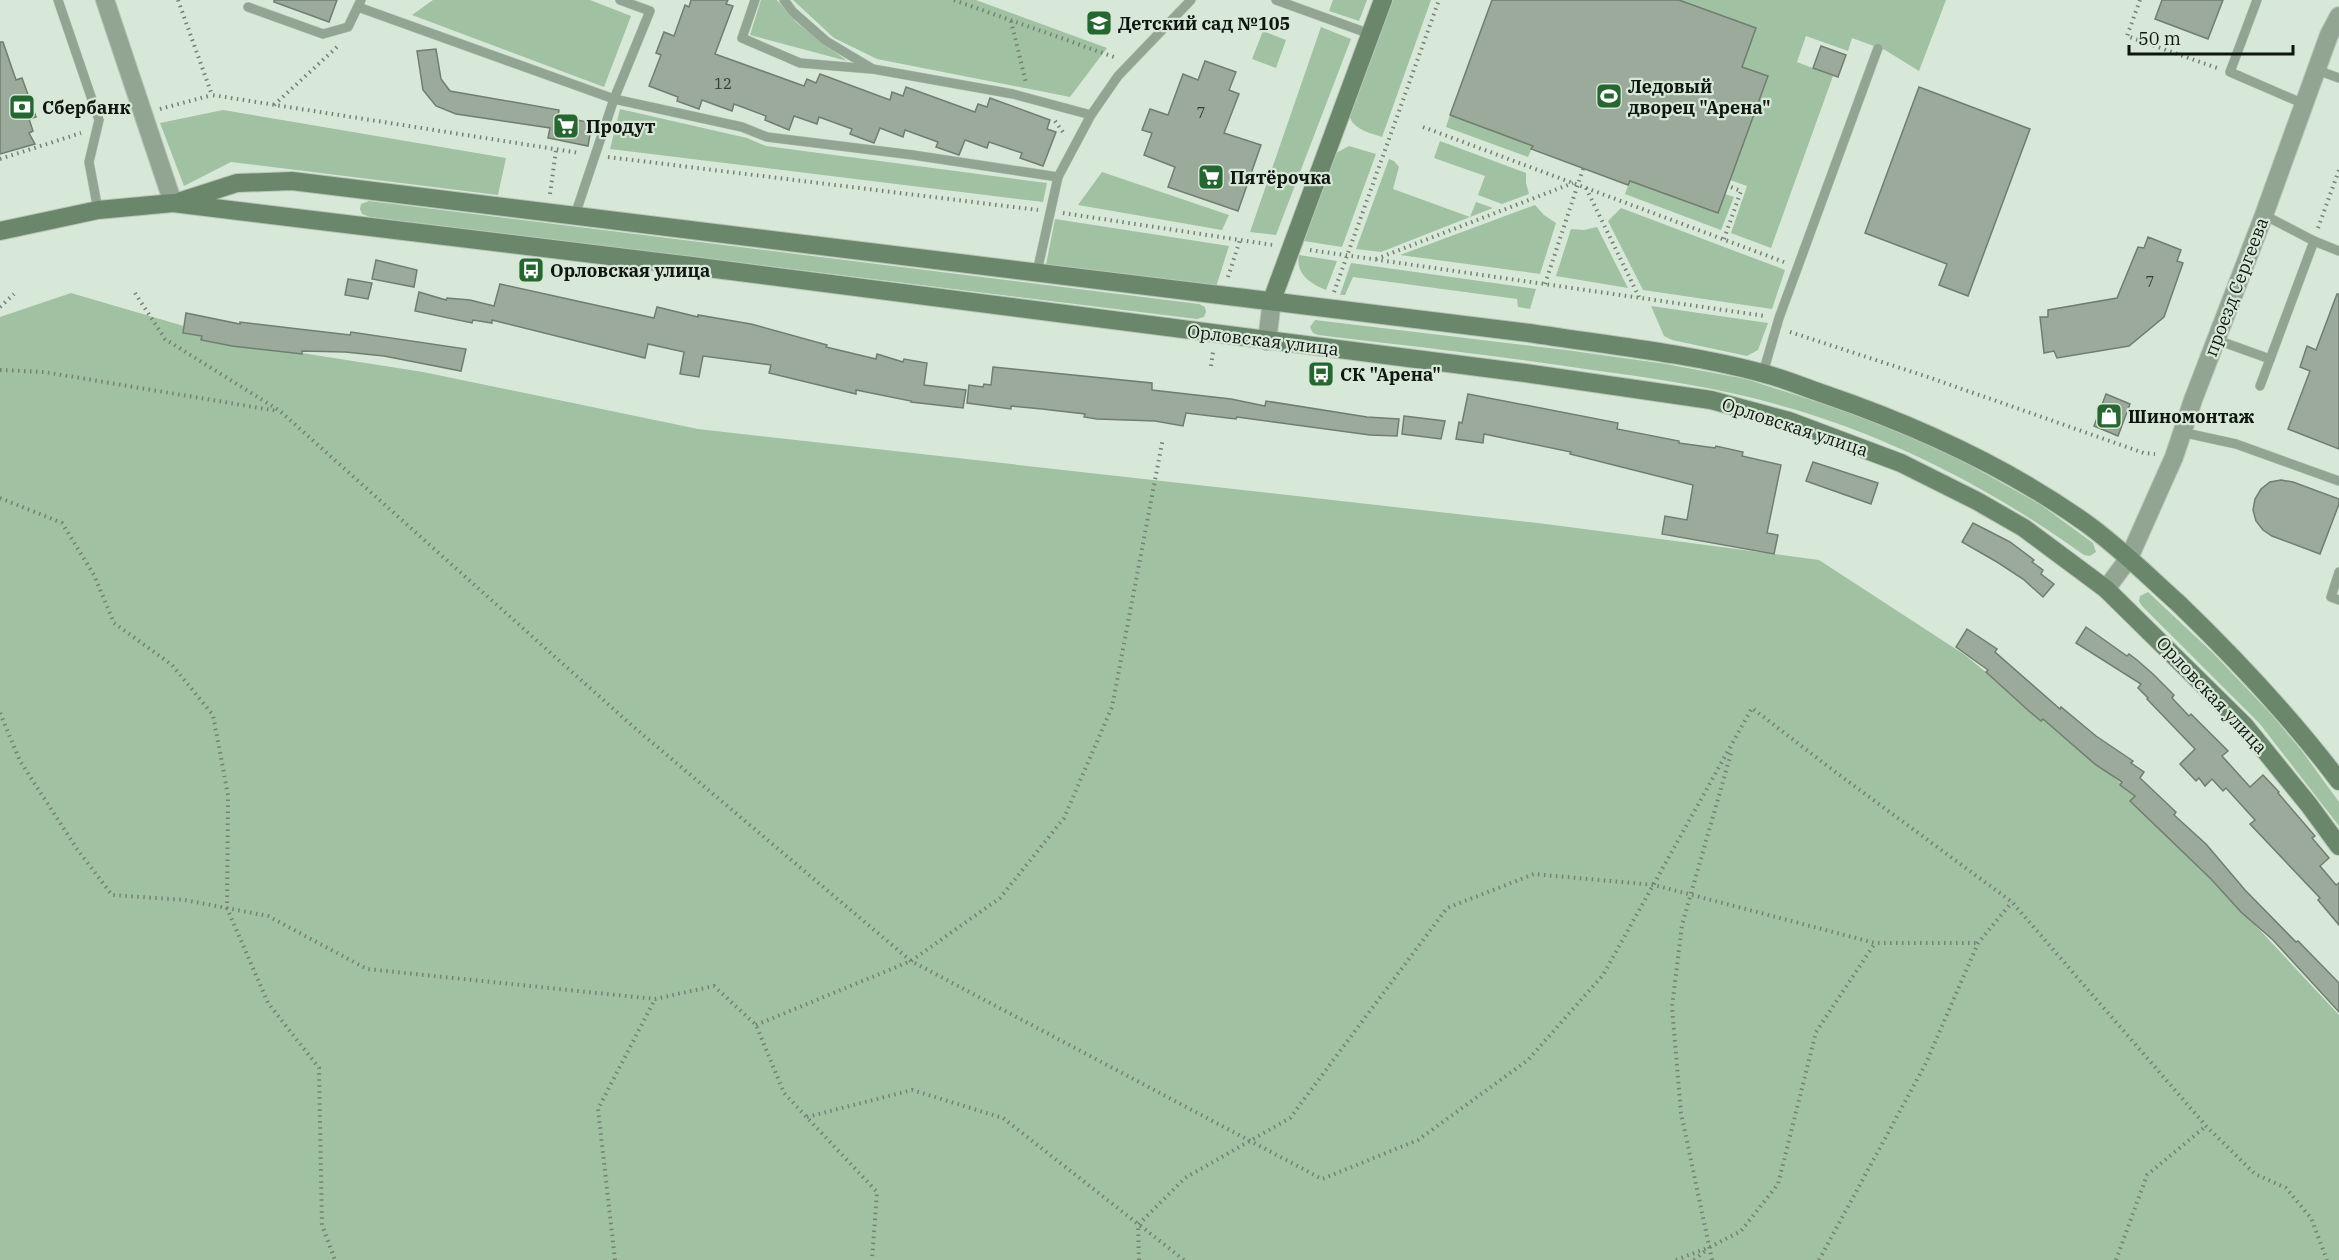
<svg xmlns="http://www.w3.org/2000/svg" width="2339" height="1260" font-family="'IBM Plex Serif',serif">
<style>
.green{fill:#a0c1a2}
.building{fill:#9baa9b;stroke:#707e70;stroke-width:1.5}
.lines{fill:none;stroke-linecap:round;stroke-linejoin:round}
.lane-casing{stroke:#b8c6b8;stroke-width:10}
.street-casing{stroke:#b8c6b8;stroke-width:20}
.secondary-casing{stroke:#b8c6b8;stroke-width:20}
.path{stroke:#768176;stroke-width:4;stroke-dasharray:1.5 4.5;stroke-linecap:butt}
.lane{stroke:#91a592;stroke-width:9}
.street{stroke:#91a592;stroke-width:18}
.secondary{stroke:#6a866b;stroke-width:18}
.labels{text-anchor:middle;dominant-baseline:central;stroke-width:4.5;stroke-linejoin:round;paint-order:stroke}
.number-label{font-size:15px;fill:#323a32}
.poi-label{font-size:18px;font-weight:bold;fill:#0f150f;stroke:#d8e8d8;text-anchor:start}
.street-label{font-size:18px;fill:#0f150f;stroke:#d8e8d8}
</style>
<rect width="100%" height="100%" fill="#d8e8d8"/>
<g class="green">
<polygon points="433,0 590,0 631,16 604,87 412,15"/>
<polygon points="761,0 777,0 796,22 847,61 750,35"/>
<polygon points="793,0 976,0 1107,48 1070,97 877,59 834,38"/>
<polygon points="1333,0 1367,0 1359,21 1329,11"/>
<path d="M1393 0H1431L1382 137C1368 132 1350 129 1349 112Z"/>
<polygon points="1679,0 1946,0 1919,71 1885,50 1852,38 1848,51 1806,36 1797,62 1833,76 1771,248 1731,233 1747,186 1730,180 1768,77 1742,67 1756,28"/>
<polygon points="1321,27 1351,39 1276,235 1250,232"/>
<polygon points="1263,31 1286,40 1276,68 1252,59"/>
<polygon points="620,109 747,138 766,146 1047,183 1043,202 610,149"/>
<polygon points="223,110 506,158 498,195 231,162 184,186 160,123"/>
<polygon points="1450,115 1533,146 1528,157 1446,127"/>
<polygon points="1440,141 1526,173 1526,183 1529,194 1502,204 1478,195 1485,176 1434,158"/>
<polygon points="1349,146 1376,154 1342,247 1304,241 1334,154"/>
<polygon points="1389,159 1394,161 1399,167 1393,189 1470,217 1476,202 1493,208 1381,252 1356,249"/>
<polygon points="1102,172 1229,215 1222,230 1078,205"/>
<polygon points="1630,181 1718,213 1725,194 1734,197 1721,230 1625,194"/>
<polygon points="369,201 1199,304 1205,307 1206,312 1204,317 1197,319 370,217 362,214 360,209 361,204"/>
<polygon points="1535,205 1544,215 1556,223 1540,274 1400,255"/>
<polygon points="1621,208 1785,270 1772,309 1643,290 1608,221"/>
<polygon points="1055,219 1229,246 1216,287 1046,265"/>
<polygon points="1597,227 1628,288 1556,276 1571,229 1584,230"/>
<path d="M1299 255 1337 261 1326 290C1311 284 1295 274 1299 255Z"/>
<polygon points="1351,263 1536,289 1530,309 1518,307 1517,299 1353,277 1345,295 1340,295"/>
<polygon points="71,293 245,344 423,372 698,429 1546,524 1819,560 1965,655 2129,790 2339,1015 2339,1260 0,1260 0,317"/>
<polygon points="1651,306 1768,323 1758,350 1747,356 1672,340 1664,336"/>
<path d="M1315 320 1566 350 1666 364 1746 379 1879 422 1957 458 2041 505 2093 543 2096 552 2090 556 2084 555C1995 491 1897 440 1793 409 1727 389 1660 379 1592 370 1501 356 1409 346 1318 335L1313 333 1310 327Z"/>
<polygon points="2148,592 2213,653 2271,714 2302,751 2339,802 2339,826 2260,724 2142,606 2139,601 2140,596"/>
</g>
<g class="building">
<polygon points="274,0 337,0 329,22 274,2"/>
<polygon points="691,0 728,0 726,4 733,6 715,54 804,86 807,79 816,83 820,74 890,100 892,92 903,96 906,87 975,112 978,104 987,107 990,98 1050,120 1047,129 1056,132 1043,166 1020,158 1022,153 989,142 987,148 965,140 959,155 936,147 938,142 905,130 903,137 880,128 874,143 850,134 852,129 819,117 817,124 794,116 789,130 765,120 766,116 734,104 732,111 702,100 699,109 677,101 678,97 649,86 661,55 656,53 664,32 674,36 685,5 689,7"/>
<polygon points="1492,0 1679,0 1756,28 1742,67 1768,76 1718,213 1630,181 1628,185 1531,149 1533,146 1450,115"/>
<polygon points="2162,0 2223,0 2208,39 2155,19"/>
<polygon points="0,42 3,42 16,80 22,78 36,117 29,119 33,131 29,133 35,144 0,154"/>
<polygon points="1821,46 1846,55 1838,77 1813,68"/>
<polygon points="436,49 441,79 450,91 559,110 558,116 592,123 588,146 548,138 550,128 456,114 436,106 423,90 417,51"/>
<polygon points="1205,61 1236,72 1229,90 1239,94 1224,133 1261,145 1238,211 1168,187 1175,167 1144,155 1152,133 1142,130 1150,109 1168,115 1183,74 1198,80"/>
<polygon points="1919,87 2030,129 1968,296 1939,285 1947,264 1865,233"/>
<polygon points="2148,237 2181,250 2177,261 2183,263 2164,317 2129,346 2057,358 2054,351 2044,353 2040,317 2048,317 2048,310 2117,298 2138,247 2144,248"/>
<polygon points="376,260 417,270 414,287 372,279"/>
<polygon points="348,279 372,283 368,299 345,295"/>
<polygon points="500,284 654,318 657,307 698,317 698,315 751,324 827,345 826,347 876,359 877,354 903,362 904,359 927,363 924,385 966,390 963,408 911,402 911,401 856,390 856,394 769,373 771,365 703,356 699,377 680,374 684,352 648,344 645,358 492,320 492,323 473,320 472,323 415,311 419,292 446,300 447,298 470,300 494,306"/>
<polygon points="2337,294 2339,294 2339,449 2288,429 2310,371 2300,367 2307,346 2316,350"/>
<polygon points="186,313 240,324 240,322 350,335 351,332 466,349 461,371 384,356 345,352 302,351 302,354 232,346 201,340 202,336 183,333"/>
<polygon points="993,367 1152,383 1152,390 1231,399 1265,406 1266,401 1367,417 1399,419 1397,436 1370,435 1237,417 1236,419 1186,413 1183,426 1155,421 1097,419 1084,417 1085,414 1042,409 1011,406 1011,409 967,403 969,385 983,387 984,384 991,385"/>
<polygon points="1468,394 1618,423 1617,429 1679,441 1679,443 1715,448 1716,446 1743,452 1742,456 1781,465 1767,533 1778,535 1774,554 1662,534 1665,516 1687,520 1693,485 1570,454 1571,452 1484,434 1483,443 1456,439 1459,422 1462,423"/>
<polygon points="2106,394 2130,404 2118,436 2094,426"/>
<polygon points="1404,416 1445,421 1441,439 1402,434"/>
<polygon points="1813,462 1878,483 1871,504 1806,481"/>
<polygon points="2281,480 2293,482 2339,499 2339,504 2320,554 2272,536 2263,530 2256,521 2253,510 2255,499 2261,489 2270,482"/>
<polygon points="1973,523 2010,542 2034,560 2032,562 2043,570 2041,574 2054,584 2043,597 2023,579 1997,562 1962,542"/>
<polygon points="2086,627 2127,656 2129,654 2137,660 2153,674 2174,695 2172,698 2189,716 2191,714 2228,751 2222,756 2250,787 2263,775 2279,792 2278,793 2315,836 2312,838 2329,858 2320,866 2336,885 2339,883 2339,925 2318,900 2320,898 2250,824 2255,820 2226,788 2223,791 2212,779 2205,786 2199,778 2196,781 2180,764 2195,749 2147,699 2148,698 2138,688 2141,684 2076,643"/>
<polygon points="1967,629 1997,649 1995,652 2060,709 2061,707 2096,736 2133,761 2131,763 2144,772 2140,778 2176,812 2174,815 2206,844 2245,890 2296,942 2298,941 2339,983 2339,1012 2273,940 2241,912 2211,879 2130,801 2135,796 2120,785 2122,782 2096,765 2043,719 2041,721 2030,712 1986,672 1988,670 1956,647"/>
</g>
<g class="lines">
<defs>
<g id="lane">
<polyline points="58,0 99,120 89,162 98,210"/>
<polyline points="755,0 742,38 800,63 871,69"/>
<polyline points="784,0 793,12 826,41 873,69 1013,94 1091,115"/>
<polyline points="1276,0 1370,34"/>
<polyline points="2257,0 2230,72 2304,104"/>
<polyline points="248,7 323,34 348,27 361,0"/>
<polyline points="358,7 614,99 742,127 767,137 913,155 1058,177"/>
<polyline points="2317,70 2339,78"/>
<polyline points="575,215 614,99 650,11 620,0"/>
<polyline points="2264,215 2314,241 2339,251"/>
<polyline points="1037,272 1058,177 1091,115 1118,76 1191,0"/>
<polyline points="2217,340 2270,359"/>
<polyline points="1763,373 1779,318 1878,48"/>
<polyline points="2260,386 2314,241"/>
<polyline points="2181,432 2236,444 2339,481"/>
<polyline points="2339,572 2331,597 2339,600"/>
</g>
<g id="street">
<polyline points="105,0 173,203"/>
<polyline points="1267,341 1272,300"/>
<polyline points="2106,589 2129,558 2174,457 2193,400 2264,215 2329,35 2339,16"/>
</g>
<g id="secondary">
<path d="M181 201 237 183 292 181 1529 333C1607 345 1686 353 1762 373 1782 378 1801 386 1821 393 1915 425 2006 466 2087 524 2120 548 2148 576 2178 603 2236 659 2290 716 2339 781"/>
<polyline points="0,231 98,210 173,203 692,266 1525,373 1711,400 1789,421 1901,463 1977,501 2024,528 2106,589 2244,725 2309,805 2339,846"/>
<polyline points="1272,300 1383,0"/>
</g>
</defs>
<use href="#lane" class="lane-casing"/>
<use href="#street" class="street-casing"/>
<use href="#secondary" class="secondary-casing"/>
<g class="path">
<polyline points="178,0 212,95 580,153"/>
<polyline points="954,0 1117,58"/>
<polyline points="2140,0 2127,36 2217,68"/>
<polyline points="1011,21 1026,83"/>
<polyline points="274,105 337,47"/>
<polyline points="160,109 212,95"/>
<polyline points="1055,121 1065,135"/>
<polyline points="1423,127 1784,262"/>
<polyline points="608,157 1038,210"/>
<polyline points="0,159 81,133"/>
<polyline points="1586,188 1639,297"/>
<polyline points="550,194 556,150"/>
<polyline points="1063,213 1273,245"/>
<polyline points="2318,228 2339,170"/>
<polyline points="1724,239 1741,191 1728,186"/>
<polyline points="1310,250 1765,316"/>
<polyline points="1376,259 1573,183"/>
<polyline points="541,276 542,267"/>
<polyline points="1228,277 1240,240"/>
<polyline points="1545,284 1583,169"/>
<polyline points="1334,292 1439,0"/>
<polyline points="135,293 165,339 280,411 629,723 911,961 1322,1179 1418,1140 1528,1060 1603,975 1752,708 1834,771 2012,902 2206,1126 2255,1174 2286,1188 2311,1218 2327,1260"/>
<polyline points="0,307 14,294"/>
<polyline points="1790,332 1931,378 2144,453 2155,454"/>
<polyline points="1211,366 1213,352"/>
<polyline points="0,370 44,372 278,411"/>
<polyline points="0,498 62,523 94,575 114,623 172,665 213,715 228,795 227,908 268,1003 319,1068 322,1225 335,1260"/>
<polyline points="0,713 20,761 77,849 112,895 185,900 268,916 367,969 655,999 714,986 756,1025 784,1093 877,1192 872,1260"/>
<polyline points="756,1025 911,961 1000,898 1064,818 1112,707 1163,438"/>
<polyline points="807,1117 912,1090 1003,1118 1184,1260"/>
<polyline points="615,1260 598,1109 655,999"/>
<polyline points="1139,1260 1138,1225 1185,1178 1290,1118 1447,908 1534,874 1654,885 1875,943 1978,943"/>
<polyline points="1676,1260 1710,1247 1741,1231 1778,1184 1816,1032 1875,943"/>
<polyline points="1694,1260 1705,1251"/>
<polyline points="1712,1260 1681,1113 1672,1007 1682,925 1732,750"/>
<polyline points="1819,1260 1926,1063 1978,943 2012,902"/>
<polyline points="2116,1260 2147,1175 2206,1126"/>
</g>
<use href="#lane" class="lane"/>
<use href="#street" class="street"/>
<use href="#secondary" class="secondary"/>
</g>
<defs>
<symbol id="school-square" viewBox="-11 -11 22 22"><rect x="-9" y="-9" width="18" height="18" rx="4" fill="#266630" stroke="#d8e8d8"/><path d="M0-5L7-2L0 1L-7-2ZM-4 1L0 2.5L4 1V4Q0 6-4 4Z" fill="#fff"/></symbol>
<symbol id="stadium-square" viewBox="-11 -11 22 22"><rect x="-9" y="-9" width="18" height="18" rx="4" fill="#266630" stroke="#d8e8d8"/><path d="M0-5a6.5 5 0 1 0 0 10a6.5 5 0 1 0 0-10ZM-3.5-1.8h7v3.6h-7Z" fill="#fff"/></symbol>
<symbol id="bank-square" viewBox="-11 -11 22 22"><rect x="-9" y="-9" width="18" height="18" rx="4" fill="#266630" stroke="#d8e8d8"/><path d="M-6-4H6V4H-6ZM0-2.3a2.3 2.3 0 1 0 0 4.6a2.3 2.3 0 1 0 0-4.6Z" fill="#fff"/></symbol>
<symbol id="supermarket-square" viewBox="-11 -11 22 22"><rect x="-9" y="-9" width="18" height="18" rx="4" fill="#266630" stroke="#d8e8d8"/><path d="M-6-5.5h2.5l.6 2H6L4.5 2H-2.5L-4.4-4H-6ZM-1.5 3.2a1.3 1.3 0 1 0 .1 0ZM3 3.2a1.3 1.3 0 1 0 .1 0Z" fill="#fff"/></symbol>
<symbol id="bus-square" viewBox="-11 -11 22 22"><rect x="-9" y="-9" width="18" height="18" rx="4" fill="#266630" stroke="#d8e8d8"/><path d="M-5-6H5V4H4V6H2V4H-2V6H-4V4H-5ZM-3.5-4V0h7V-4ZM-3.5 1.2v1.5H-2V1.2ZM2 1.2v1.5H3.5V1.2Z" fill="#fff"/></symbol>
<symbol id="shop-square" viewBox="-11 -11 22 22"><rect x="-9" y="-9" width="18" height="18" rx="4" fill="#266630" stroke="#d8e8d8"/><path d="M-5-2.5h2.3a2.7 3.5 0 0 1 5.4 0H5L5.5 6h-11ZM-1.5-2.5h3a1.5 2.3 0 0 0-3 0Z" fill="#fff"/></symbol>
</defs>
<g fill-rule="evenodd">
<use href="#school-square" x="1084" y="8" width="30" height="30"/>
<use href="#stadium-square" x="1594" y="81" width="30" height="30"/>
<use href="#bank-square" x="7" y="92" width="30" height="30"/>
<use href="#supermarket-square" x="551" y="111" width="30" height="30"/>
<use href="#supermarket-square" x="1196" y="162" width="30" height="30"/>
<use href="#bus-square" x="516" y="255" width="30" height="30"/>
<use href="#bus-square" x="1306" y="359" width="30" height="30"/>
<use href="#shop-square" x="2094" y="401" width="30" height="30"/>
</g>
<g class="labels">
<g class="number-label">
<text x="723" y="83">12</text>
<text x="1201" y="112">7</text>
<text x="2150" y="281">7</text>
</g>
<g class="poi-label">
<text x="1118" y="23">Детский сад №105</text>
<text x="1628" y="86">Ледовый<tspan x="1628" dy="21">дворец "Арена"</tspan></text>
<text x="42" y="107">Сбербанк</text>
<text x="586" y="126">Продут</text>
<text x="1230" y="177">Пятёрочка</text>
<text x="550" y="270">Орловская улица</text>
<text x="1340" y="374">СК "Арена"</text>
<text x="2128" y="416">Шиномонтаж</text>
</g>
<g class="street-label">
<text transform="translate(2236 287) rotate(-69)">проезд Сергеева</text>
<text transform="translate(1263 340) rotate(7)">Орловская улица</text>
<text transform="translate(1795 427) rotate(18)">Орловская улица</text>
<text transform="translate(2212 695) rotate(47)">Орловская улица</text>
</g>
</g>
<path d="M2129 45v9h164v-9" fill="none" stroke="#0f150f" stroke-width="3"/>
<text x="2138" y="45" font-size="18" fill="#0f150f" stroke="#d8e8d8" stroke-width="4.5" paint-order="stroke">50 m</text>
</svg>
